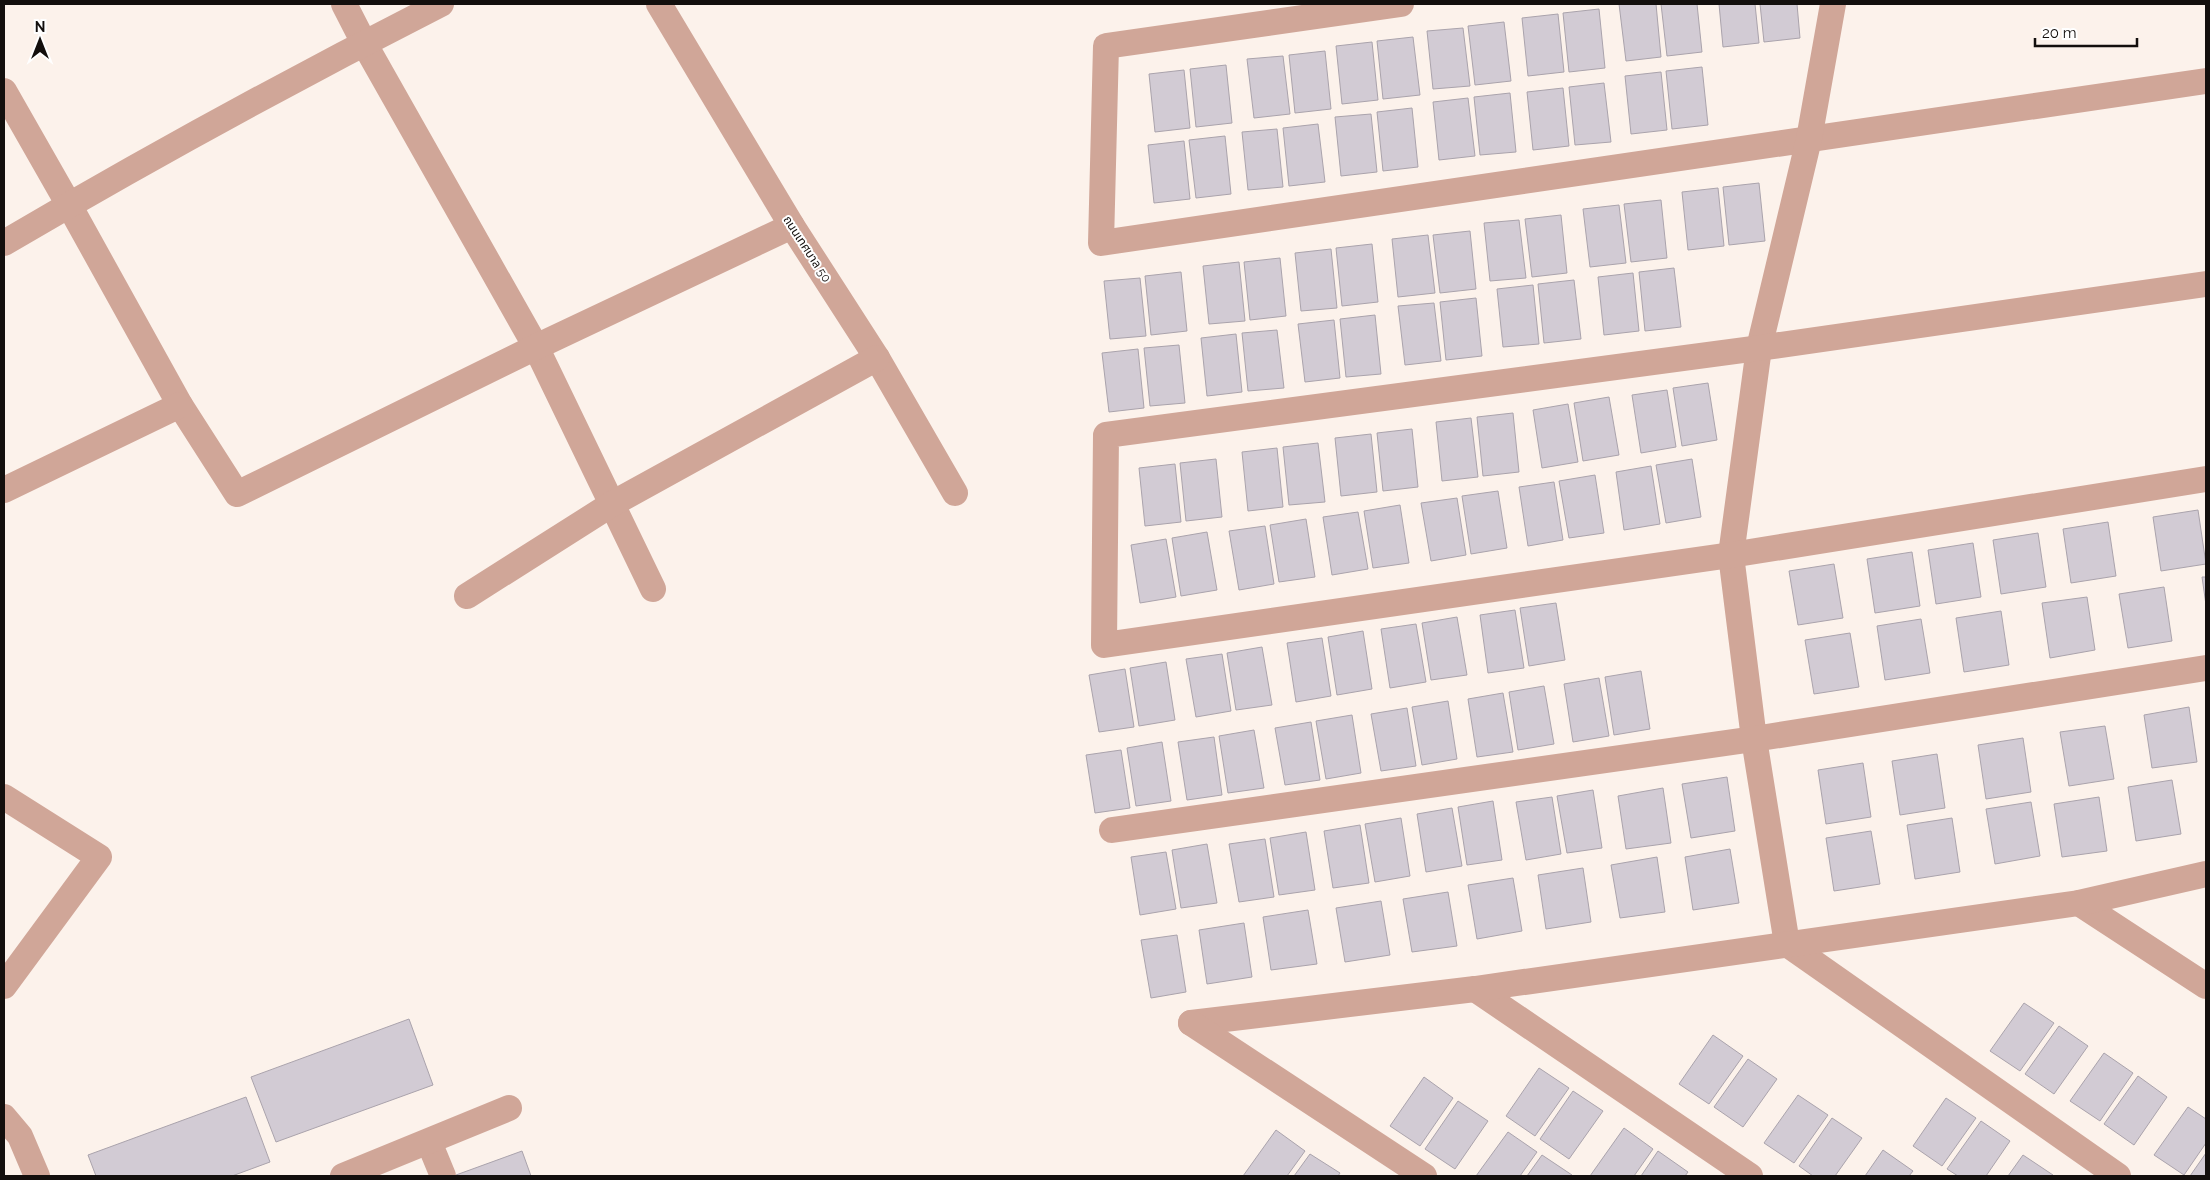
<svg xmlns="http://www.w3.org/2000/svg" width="2210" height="1180" font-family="Raleway,'Noto Sans Thai',sans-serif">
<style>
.building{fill:#d2cbd4;stroke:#aaa3ac}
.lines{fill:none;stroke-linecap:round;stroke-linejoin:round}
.minor{stroke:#d0a698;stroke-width:26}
.labels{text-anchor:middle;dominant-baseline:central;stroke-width:4;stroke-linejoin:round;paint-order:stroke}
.street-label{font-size:12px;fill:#130f0d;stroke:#fff}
</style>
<rect width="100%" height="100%" fill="#fcf2eb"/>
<g class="building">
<polygon points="1619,4 1656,4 1661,57 1626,61"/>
<polygon points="1661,4 1697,4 1702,52 1667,56"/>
<polygon points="1719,4 1755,4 1759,43 1723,47"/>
<polygon points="1760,4 1797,4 1800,38 1764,42"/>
<polygon points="1599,9 1605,68 1569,72 1563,13"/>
<polygon points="1558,14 1564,72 1528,76 1522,18"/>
<polygon points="1504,22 1511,81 1475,85 1468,26"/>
<polygon points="1463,28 1470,86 1433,89 1427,31"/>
<polygon points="1413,37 1420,95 1383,99 1377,41"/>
<polygon points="1372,42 1378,100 1342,104 1336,46"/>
<polygon points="1325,51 1331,109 1295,113 1289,55"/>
<polygon points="1283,56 1290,114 1254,118 1247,59"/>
<polygon points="1226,65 1232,123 1196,127 1190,69"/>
<polygon points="1702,67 1708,125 1672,129 1666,71"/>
<polygon points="1184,70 1190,128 1155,132 1149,74"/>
<polygon points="1661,72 1667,130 1631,134 1625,76"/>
<polygon points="1604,83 1611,142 1575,145 1569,87"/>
<polygon points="1563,88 1569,146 1533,150 1527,92"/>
<polygon points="1510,93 1516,152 1480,155 1474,97"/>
<polygon points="1468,98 1475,156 1439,160 1433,102"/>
<polygon points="1412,108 1418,167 1383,171 1377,112"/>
<polygon points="1371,114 1377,172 1341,176 1335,117"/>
<polygon points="1318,124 1325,182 1289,186 1283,128"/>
<polygon points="1277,129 1283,187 1248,190 1242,132"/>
<polygon points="1225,136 1231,194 1196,198 1189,140"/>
<polygon points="1184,141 1190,199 1154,203 1148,145"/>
<polygon points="1759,183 1765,241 1729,245 1723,187"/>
<polygon points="1718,188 1724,246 1688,250 1682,192"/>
<polygon points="1661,200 1667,258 1631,262 1624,204"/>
<polygon points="1619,205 1626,263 1590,267 1583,209"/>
<polygon points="1561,215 1567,273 1532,277 1525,219"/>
<polygon points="1519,220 1526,278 1490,281 1484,223"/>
<polygon points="1470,231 1476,289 1440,293 1433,235"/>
<polygon points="1428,235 1435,293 1398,297 1392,239"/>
<polygon points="1372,244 1378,302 1342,306 1336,248"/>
<polygon points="1331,249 1337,308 1301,311 1295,253"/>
<polygon points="1280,258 1286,316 1250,320 1244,262"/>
<polygon points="1239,262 1245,321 1209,324 1203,266"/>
<polygon points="1674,268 1681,327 1645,331 1639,272"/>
<polygon points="1181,272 1187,331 1151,335 1145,276"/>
<polygon points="1633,273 1639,331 1604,335 1598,277"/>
<polygon points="1140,278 1146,336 1110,339 1104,281"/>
<polygon points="1574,280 1581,339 1544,343 1538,284"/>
<polygon points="1533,285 1539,344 1503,347 1497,289"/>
<polygon points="1476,298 1482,356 1446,360 1440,302"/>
<polygon points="1434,303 1441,361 1405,365 1398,306"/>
<polygon points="1375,315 1381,374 1346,377 1340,319"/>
<polygon points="1334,320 1340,378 1305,382 1298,324"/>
<polygon points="1277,330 1284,388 1248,391 1242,333"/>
<polygon points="1236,334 1242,392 1207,396 1201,338"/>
<polygon points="1179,345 1185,403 1150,406 1144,348"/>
<polygon points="1138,349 1144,408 1109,412 1102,353"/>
<polygon points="1708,383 1717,440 1682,446 1673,388"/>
<polygon points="1667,390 1676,447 1641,453 1632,395"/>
<polygon points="1609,397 1619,455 1583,461 1574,403"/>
<polygon points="1568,404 1578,462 1542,468 1533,410"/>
<polygon points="1513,413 1519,472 1483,476 1477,417"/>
<polygon points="1471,418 1478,477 1442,481 1436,422"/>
<polygon points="1412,429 1418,487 1383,491 1377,433"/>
<polygon points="1371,434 1377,492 1341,496 1335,438"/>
<polygon points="1318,443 1325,502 1289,505 1283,447"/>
<polygon points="1277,448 1283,507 1248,511 1242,452"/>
<polygon points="1216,459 1222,517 1186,521 1180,463"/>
<polygon points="1692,459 1701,517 1666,523 1656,465"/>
<polygon points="1175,464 1181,522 1145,526 1139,468"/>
<polygon points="1651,466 1660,524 1624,530 1616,472"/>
<polygon points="1595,475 1604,533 1569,538 1559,481"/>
<polygon points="1554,482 1563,540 1528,546 1519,487"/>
<polygon points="1498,491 1507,548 1471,554 1462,496"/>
<polygon points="1457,498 1466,555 1431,561 1421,503"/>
<polygon points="1400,505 1409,563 1373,568 1364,511"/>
<polygon points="2198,510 2206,564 2161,571 2153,517"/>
<polygon points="1358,512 1368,569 1332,575 1323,517"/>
<polygon points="1306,519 1315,577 1279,582 1270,525"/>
<polygon points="2108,522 2116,576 2071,583 2063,529"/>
<polygon points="1265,526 1274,584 1239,590 1229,531"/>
<polygon points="1207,532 1217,590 1181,596 1172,538"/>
<polygon points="2038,533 2046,587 2001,594 1993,540"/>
<polygon points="1166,539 1176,597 1140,603 1131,545"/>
<polygon points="1973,543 1981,597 1936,604 1928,550"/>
<polygon points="1912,552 1920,606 1875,613 1867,559"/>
<polygon points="1834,564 1843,618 1798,625 1789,571"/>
<polygon points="2202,577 2206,577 2206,605"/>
<polygon points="2164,587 2172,641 2128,648 2119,594"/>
<polygon points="2087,597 2095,650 2050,658 2042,603"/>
<polygon points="1556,603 1565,660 1529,666 1520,608"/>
<polygon points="1515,610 1524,668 1488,673 1480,615"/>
<polygon points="2001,611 2009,665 1964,672 1956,618"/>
<polygon points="1457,617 1467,675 1431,680 1422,623"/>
<polygon points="1921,619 1930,673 1885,680 1877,626"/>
<polygon points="1416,624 1426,682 1390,688 1381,629"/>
<polygon points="1363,631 1372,689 1337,695 1328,637"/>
<polygon points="1850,633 1859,687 1814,694 1805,640"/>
<polygon points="1322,638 1331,696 1296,702 1287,643"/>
<polygon points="1262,647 1272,705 1236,710 1227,653"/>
<polygon points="1222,654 1231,711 1196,717 1186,659"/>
<polygon points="1166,662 1175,720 1139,726 1130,668"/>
<polygon points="1125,669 1134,727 1099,732 1089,675"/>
<polygon points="1641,671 1650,729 1614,735 1605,677"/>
<polygon points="1599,678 1609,736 1573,742 1564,684"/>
<polygon points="1544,686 1554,744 1518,750 1509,692"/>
<polygon points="1503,693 1513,752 1477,757 1468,699"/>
<polygon points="1448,701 1457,759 1422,765 1412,707"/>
<polygon points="2189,707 2197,762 2152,768 2144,715"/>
<polygon points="1407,708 1416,766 1381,771 1371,714"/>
<polygon points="1352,715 1361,773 1326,779 1316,721"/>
<polygon points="1311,722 1320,780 1285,785 1275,728"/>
<polygon points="2105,726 2114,779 2069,786 2060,732"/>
<polygon points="1254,730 1264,788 1228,793 1219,736"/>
<polygon points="1214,737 1222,795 1187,800 1178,742"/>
<polygon points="2023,738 2031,792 1986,799 1978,745"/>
<polygon points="1162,742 1171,801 1136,806 1127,748"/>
<polygon points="1121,750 1130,808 1095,813 1086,755"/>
<polygon points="1937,754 1945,808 1900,815 1892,761"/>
<polygon points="1863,763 1871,817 1826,824 1818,770"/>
<polygon points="1727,777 1735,831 1691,838 1682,784"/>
<polygon points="2172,780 2181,834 2136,841 2128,787"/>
<polygon points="1663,788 1671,843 1626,849 1618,796"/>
<polygon points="1593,790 1602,848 1567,853 1557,796"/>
<polygon points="1552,797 1561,854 1526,860 1516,802"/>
<polygon points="2099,797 2107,851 2062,857 2054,804"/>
<polygon points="1493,801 1502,860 1467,865 1458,807"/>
<polygon points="2031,802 2040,856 1995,864 1986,809"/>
<polygon points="1452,808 1462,866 1426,872 1417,814"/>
<polygon points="1401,818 1410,876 1375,882 1365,824"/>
<polygon points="1952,818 1960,872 1915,879 1907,825"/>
<polygon points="1360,825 1369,883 1333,888 1324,831"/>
<polygon points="1871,831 1880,884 1834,891 1826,838"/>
<polygon points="1306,832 1315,890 1279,895 1270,838"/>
<polygon points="1265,839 1274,897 1239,902 1229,844"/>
<polygon points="1207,844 1217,903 1181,908 1172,850"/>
<polygon points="1730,849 1739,903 1693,910 1685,857"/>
<polygon points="1166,852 1176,909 1140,915 1131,857"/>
<polygon points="1657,857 1665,912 1620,918 1611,865"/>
<polygon points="1583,868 1591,922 1546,929 1538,875"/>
<polygon points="1513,878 1522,931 1477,939 1468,885"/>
<polygon points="1448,892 1457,946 1412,952 1403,899"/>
<polygon points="1381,901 1390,955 1345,962 1336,908"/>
<polygon points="1308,910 1317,964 1271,970 1263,917"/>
<polygon points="1244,923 1252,977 1207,984 1199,930"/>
<polygon points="1177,935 1186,992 1151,998 1141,940"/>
<polygon points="2024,1003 2054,1023 2020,1071 1990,1051"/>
<polygon points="409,1019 433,1085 276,1142 251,1077"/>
<polygon points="2059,1026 2088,1046 2054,1094 2025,1074"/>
<polygon points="1713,1035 1743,1056 1709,1104 1679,1084"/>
<polygon points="2104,1053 2133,1073 2100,1121 2070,1101"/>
<polygon points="1748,1059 1777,1079 1743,1127 1714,1107"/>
<polygon points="1539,1068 1569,1088 1535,1136 1506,1116"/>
<polygon points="2138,1076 2167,1097 2134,1145 2104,1124"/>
<polygon points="1424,1077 1453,1098 1420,1146 1390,1126"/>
<polygon points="1573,1091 1603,1111 1569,1159 1540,1139"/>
<polygon points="1798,1095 1828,1115 1794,1163 1764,1143"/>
<polygon points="246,1097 270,1162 232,1176 96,1176 88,1155"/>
<polygon points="1946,1098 1976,1118 1942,1166 1913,1146"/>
<polygon points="1458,1101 1488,1121 1455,1169 1425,1149"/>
<polygon points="2188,1107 2206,1119 2206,1143 2184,1175 2154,1155"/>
<polygon points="1832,1118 1862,1138 1835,1176 1813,1176 1799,1166"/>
<polygon points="1981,1121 2010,1141 1986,1176 1958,1176 1947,1169"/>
<polygon points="1624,1128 1653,1149 1634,1176 1590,1176"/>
<polygon points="1276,1130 1305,1151 1287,1176 1243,1176"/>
<polygon points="1508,1132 1537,1152 1520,1176 1476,1176"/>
<polygon points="1883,1150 1913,1171 1909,1176 1865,1176"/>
<polygon points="522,1151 531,1176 456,1176 456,1175"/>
<polygon points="1658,1151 1688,1172 1685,1176 1641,1176"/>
<polygon points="2206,1153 2206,1176 2190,1176"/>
<polygon points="1310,1154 1340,1173 1338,1176 1294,1176"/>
<polygon points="1542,1155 1572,1175 1571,1176 1527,1176"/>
<polygon points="2023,1155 2053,1175 2052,1176 2008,1176"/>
</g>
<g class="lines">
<g class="minor">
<polyline points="344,4 364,43 536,347 653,589"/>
<polyline points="659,4 792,226 877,358 955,493"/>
<polyline points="1401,4 1106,46 1101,243 2206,81"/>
<polyline points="1833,4 1809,139 1759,348 1731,555 1754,739 1787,944 2118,1176"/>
<polyline points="4,91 69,205 180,405 237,494 536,347 792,226"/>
<path d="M4 243C147 159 293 79 441 4"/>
<polyline points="2206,284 1759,348 1106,435 1104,645 1731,555 2206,479"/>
<polyline points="4,490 180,405"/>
<polyline points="467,596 612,504 877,358"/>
<polyline points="4,797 99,857 4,986"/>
<polyline points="1112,830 1754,739 2206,668"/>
<polyline points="2079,903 2206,986"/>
<polyline points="1475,989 1750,1176"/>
<polyline points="1191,1023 1475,989 2079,903 2206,874"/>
<polyline points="1191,1023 1424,1176"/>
<polyline points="4,1117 20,1136 37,1176"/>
<polyline points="429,1142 443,1176"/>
<polyline points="343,1176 509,1108"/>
</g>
</g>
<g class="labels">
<g class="street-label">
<text transform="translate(807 249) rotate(57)">ถนนเทศบาล 50</text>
</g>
</g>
<rect width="2210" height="1180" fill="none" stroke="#130f0d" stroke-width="10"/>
<g transform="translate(40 40)" stroke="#ffffff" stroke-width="4" paint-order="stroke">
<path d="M0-4L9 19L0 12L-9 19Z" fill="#130f0d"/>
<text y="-8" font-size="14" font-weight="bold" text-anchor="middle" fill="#130f0d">N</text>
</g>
<path d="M2035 38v8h102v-8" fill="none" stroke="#130f0d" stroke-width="2.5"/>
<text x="2042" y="38" font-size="15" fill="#130f0d" stroke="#ffffff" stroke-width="4" paint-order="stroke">20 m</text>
</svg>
